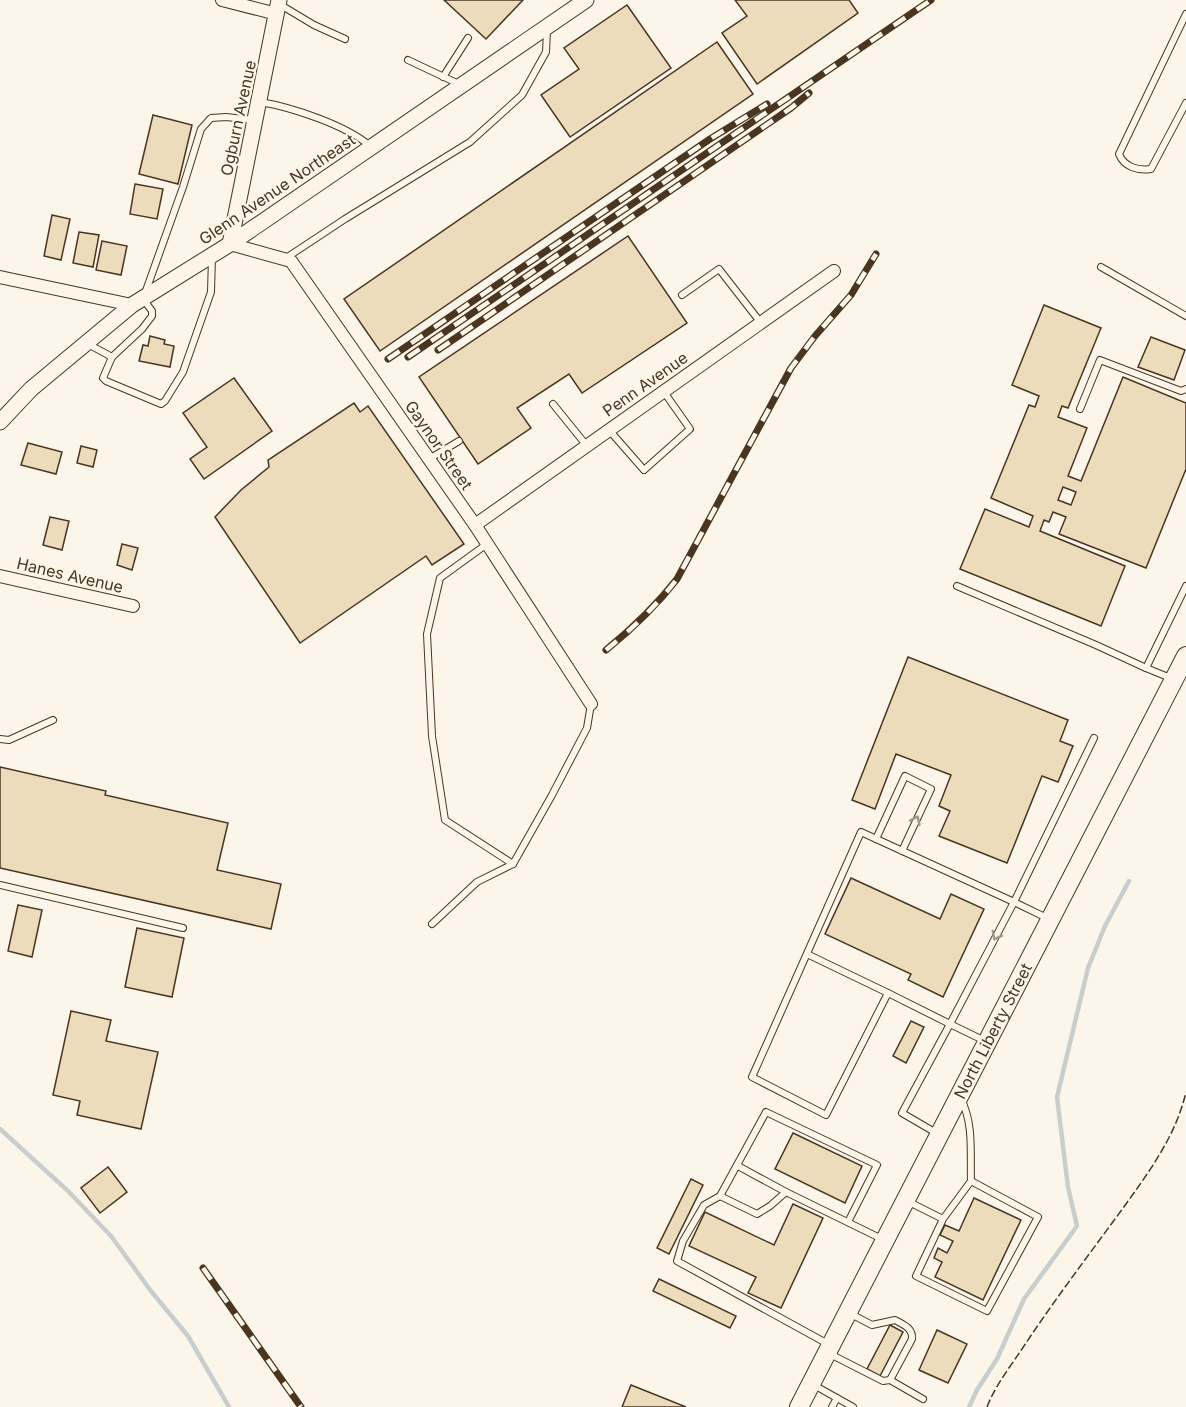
<svg xmlns="http://www.w3.org/2000/svg" width="1186" height="1407" font-family="Inter,sans-serif">
<style>
.lines{fill:none;stroke-linecap:round;stroke-linejoin:round}
.stream{stroke:#c9cecd;stroke-width:4.5}
.building{fill:#ecdcbc;stroke:#4a3520;stroke-width:1.5;fill-rule:evenodd}
.service-casing{stroke:#4a3520;stroke-width:8}
.minor-casing{stroke:#4a3520;stroke-width:14}
.tertiary-casing{stroke:#4a3520;stroke-width:17}
.secondary-casing{stroke:#4a3520;stroke-width:20}
.service{stroke:#fbf6e9;stroke-width:6}
.minor{stroke:#fbf6e9;stroke-width:12}
.tertiary{stroke:#fbf6e9;stroke-width:15}
.secondary{stroke:#fbf6e9;stroke-width:18}
.rail-casing{stroke:#4a3520;stroke-width:7}
.rail{stroke:#fbf6e9;stroke-width:4.5;stroke-dasharray:14;stroke-linecap:butt}
.fence{stroke:#4a3520;stroke-width:1.5;stroke-dasharray:8 3;stroke-linecap:butt}
.oneway{stroke:#a29684}
.labels{text-anchor:middle;dominant-baseline:central;stroke-width:4.5;stroke-linejoin:round;paint-order:stroke}
.street-label{font-size:16px;fill:#4a3520;stroke:#fbf6e9}
</style>
<rect width="100%" height="100%" fill="#fbf6e9"/>
<g class="lines">
<g class="stream">
<polyline points="0,1129 68,1191 111,1236 151,1291 188,1336 229,1407"/>
<polyline points="969,1407 977,1390 997,1359 1024,1299 1077,1226 1068,1187 1057,1097 1088,968 1105,926 1129,881"/>
</g>
</g>
<g class="building">
<polygon points="444,0 523,0 486,39"/>
<polygon points="735,0 849,0 858,13 757,84 722,33 747,16"/>
<polygon points="627,5 671,68 570,137 541,95 579,69 564,48"/>
<polygon points="717,42 753,94 380,351 344,299"/>
<polygon points="153,115 192,125 178,184 139,174"/>
<polygon points="135,184 163,189 157,219 130,214"/>
<polygon points="52,215 70,219 61,260 44,256"/>
<polygon points="79,232 99,235 93,267 73,263"/>
<polygon points="628,236 687,323 582,393 569,374 517,408 531,428 478,464 419,377"/>
<polygon points="102,241 127,246 121,275 96,270"/>
<path d="M1044 305 1101 328 1068 408 1062 406 1058 417 1087 428 1068 476 1081 481 1123 377 1186 403V469L1146 568 1059 534 1066 517 1053 512 1049 522 1044 520 1040 531 1125 566 1101 626 960 569 985 509 1029 527 1033 516 991 498 1029 405 1035 407 1039 396 1012 385ZM1063 487 1076 492 1071 505 1058 500Z"/>
<polygon points="150,336 165,340 164,344 174,346 170,367 139,361 143,345 148,346"/>
<polygon points="1151,337 1185,350 1174,380 1138,367"/>
<polygon points="234,378 272,431 204,479 190,459 207,447 183,413"/>
<polygon points="354,403 360,412 368,406 464,544 432,565 426,556 300,643 215,517 241,490 269,467 268,460"/>
<polygon points="28,443 62,452 56,474 21,465"/>
<polygon points="81,446 97,450 93,467 77,463"/>
<polygon points="50,517 69,521 62,550 43,545"/>
<polygon points="122,544 138,548 132,570 117,565"/>
<polygon points="908,657 1068,720 1060,741 1073,746 1058,782 1042,776 1007,863 939,836 950,811 939,806 951,775 896,754 875,809 852,800"/>
<polygon points="0,767 106,791 105,795 228,823 217,870 281,884 271,929 0,868"/>
<polygon points="851,878 940,919 951,894 984,909 943,997 908,980 911,974 825,934"/>
<polygon points="18,905 42,910 32,957 8,951"/>
<polygon points="137,928 184,938 172,997 125,987"/>
<polygon points="71,1011 111,1020 106,1041 158,1052 141,1129 77,1115 80,1101 53,1095"/>
<polygon points="911,1021 924,1027 906,1063 893,1056"/>
<polygon points="793,1133 862,1166 845,1203 775,1169"/>
<polygon points="108,1167 127,1192 100,1213 81,1188"/>
<polygon points="691,1179 703,1185 669,1254 657,1248"/>
<polygon points="974,1198 1021,1220 983,1300 935,1277 942,1262 934,1258 938,1248 947,1253 953,1241 940,1235 945,1225 959,1231"/>
<polygon points="793,1204 823,1218 781,1308 748,1293 756,1277 689,1246 705,1212 774,1245"/>
<polygon points="659,1279 736,1316 730,1328 653,1291"/>
<polygon points="890,1325 903,1332 880,1376 867,1369"/>
<polygon points="937,1330 967,1344 948,1383 919,1370"/>
<polygon points="631,1385 686,1407 622,1407"/>
</g>
<g class="lines">
<defs>
<g id="service">
<polyline points="279,4 314,25 345,39"/>
<path d="M1186 14 1119 154C1124 167 1138 171 1151 169L1186 103"/>
<polyline points="408,60 461,85"/>
<polyline points="443,77 468,38"/>
<path d="M260 102C291 107 346 125 370 146"/>
<polyline points="286,258 345,219 470,142 522,95 546,52 547,30"/>
<polyline points="1101,267 1186,316"/>
<polyline points="682,295 719,269 761,323"/>
<polyline points="86,343 112,357 103,378 106,381 161,404 165,401 183,372 211,292 212,257"/>
<polyline points="112,357 142,329 152,316 152,311 143,299 183,187 201,129 211,118 226,117 253,120"/>
<polyline points="553,404 587,446"/>
<polyline points="1080,409 1100,360 1181,391 1186,389"/>
<polyline points="609,430 644,470 690,429 664,392"/>
<polyline points="429,459 459,441"/>
<polyline points="487,544 440,578 427,634 432,736 445,820 513,864"/>
<polyline points="957,586 1096,645 1146,668"/>
<polyline points="1173,679 1146,668 1186,586"/>
<polyline points="0,739 9,740 53,720"/>
<polyline points="876,839 905,776 931,789 902,851"/>
<polyline points="0,885 183,928"/>
<polyline points="432,924 477,882 513,864 552,795 587,728 591,704"/>
<polyline points="807,954 888,993 826,1115 752,1077 861,832 1014,902 1094,738"/>
<polyline points="888,993 950,1024 1014,902 1047,918"/>
<path d="M961 1099C974 1124 970 1154 971 1181"/>
<polyline points="938,1134 902,1113 950,1024 985,1041"/>
<polyline points="738,1166 786,1192"/>
<polyline points="720,1196 766,1112 877,1165 848,1222"/>
<polyline points="909,1202 943,1219 971,1181 1038,1217 987,1311 916,1276 943,1219"/>
<polyline points="828,1344 677,1261 683,1241 704,1205 720,1196 757,1214 770,1206 786,1192 884,1240"/>
<path d="M828 1353 883 1381 890 1380 912 1339C913 1328 904 1325 895 1320L872 1325 849 1313"/>
<polyline points="890,1380 923,1399"/>
<polyline points="812,1384 853,1407"/>
<polyline points="832,1407 837,1398"/>
</g>
<g id="minor">
<polyline points="222,0 277,14"/>
<polyline points="230,244 291,261 475,525 591,704"/>
<polyline points="0,277 132,305"/>
<polyline points="475,525 834,271"/>
<polyline points="0,576 133,606"/>
</g>
<g id="tertiary">
<polyline points="230,244 279,0"/>
<polyline points="0,422 31,389 132,305 230,244 586,0"/>
</g>
<g id="secondary">
<path id="s1" d="M799 1407 1186 656"/>
</g>
</defs>
<use href="#service" class="service-casing"/>
<use href="#minor" class="minor-casing"/>
<use href="#tertiary" class="tertiary-casing"/>
<use href="#secondary" class="secondary-casing"/>
<use href="#service" class="service"/>
<use href="#minor" class="minor"/>
<use href="#tertiary" class="tertiary"/>
<use href="#secondary" class="secondary"/>
<defs>
<g id="rail">
<polyline points="438,350 791,108 809,93"/>
<polyline points="408,357 931,0"/>
<polyline points="388,359 710,139 767,104"/>
<path d="M606 650C633 628 656 606 677 579L791 368 815 336 851 295 876 254"/>
<polyline points="203,1268 301,1407"/>
</g>
</defs>
<use href="#rail" class="rail-casing"/>
<use href="#rail" class="rail"/>
<path class="fence" d="M987 1407C995 1386 1010 1367 1022 1349 1055 1299 1091 1252 1126 1204 1151 1169 1176 1135 1186 1092"/>
</g>
<defs><path id="oneway-chevron" d="M-2-3.5L2.5 0L-2 3.5" fill="none" stroke-width="1.6" stroke-linecap="round" stroke-linejoin="round" transform="scale(1.5)"/></defs>
<g class="oneway">
<use href="#oneway-chevron" transform="translate(916 820) rotate(-65)"/>
<use href="#oneway-chevron" transform="translate(996 936) rotate(117)"/>
</g>
<g class="labels">
<g class="street-label">
<text transform="translate(238 118) rotate(-78)">Ogburn Avenue</text>
<text transform="translate(277 189) rotate(-34)">Glenn Avenue Northeast</text>
<text transform="translate(645 384) rotate(-35)">Penn Avenue</text>
<text transform="translate(439 445) rotate(55)">Gaynor Street</text>
<text transform="translate(70 575) rotate(13)">Hanes Avenue</text>
<text stroke="none"><textPath href="#s1" startOffset="423">North Liberty Street</textPath></text>
</g>
</g>
</svg>
